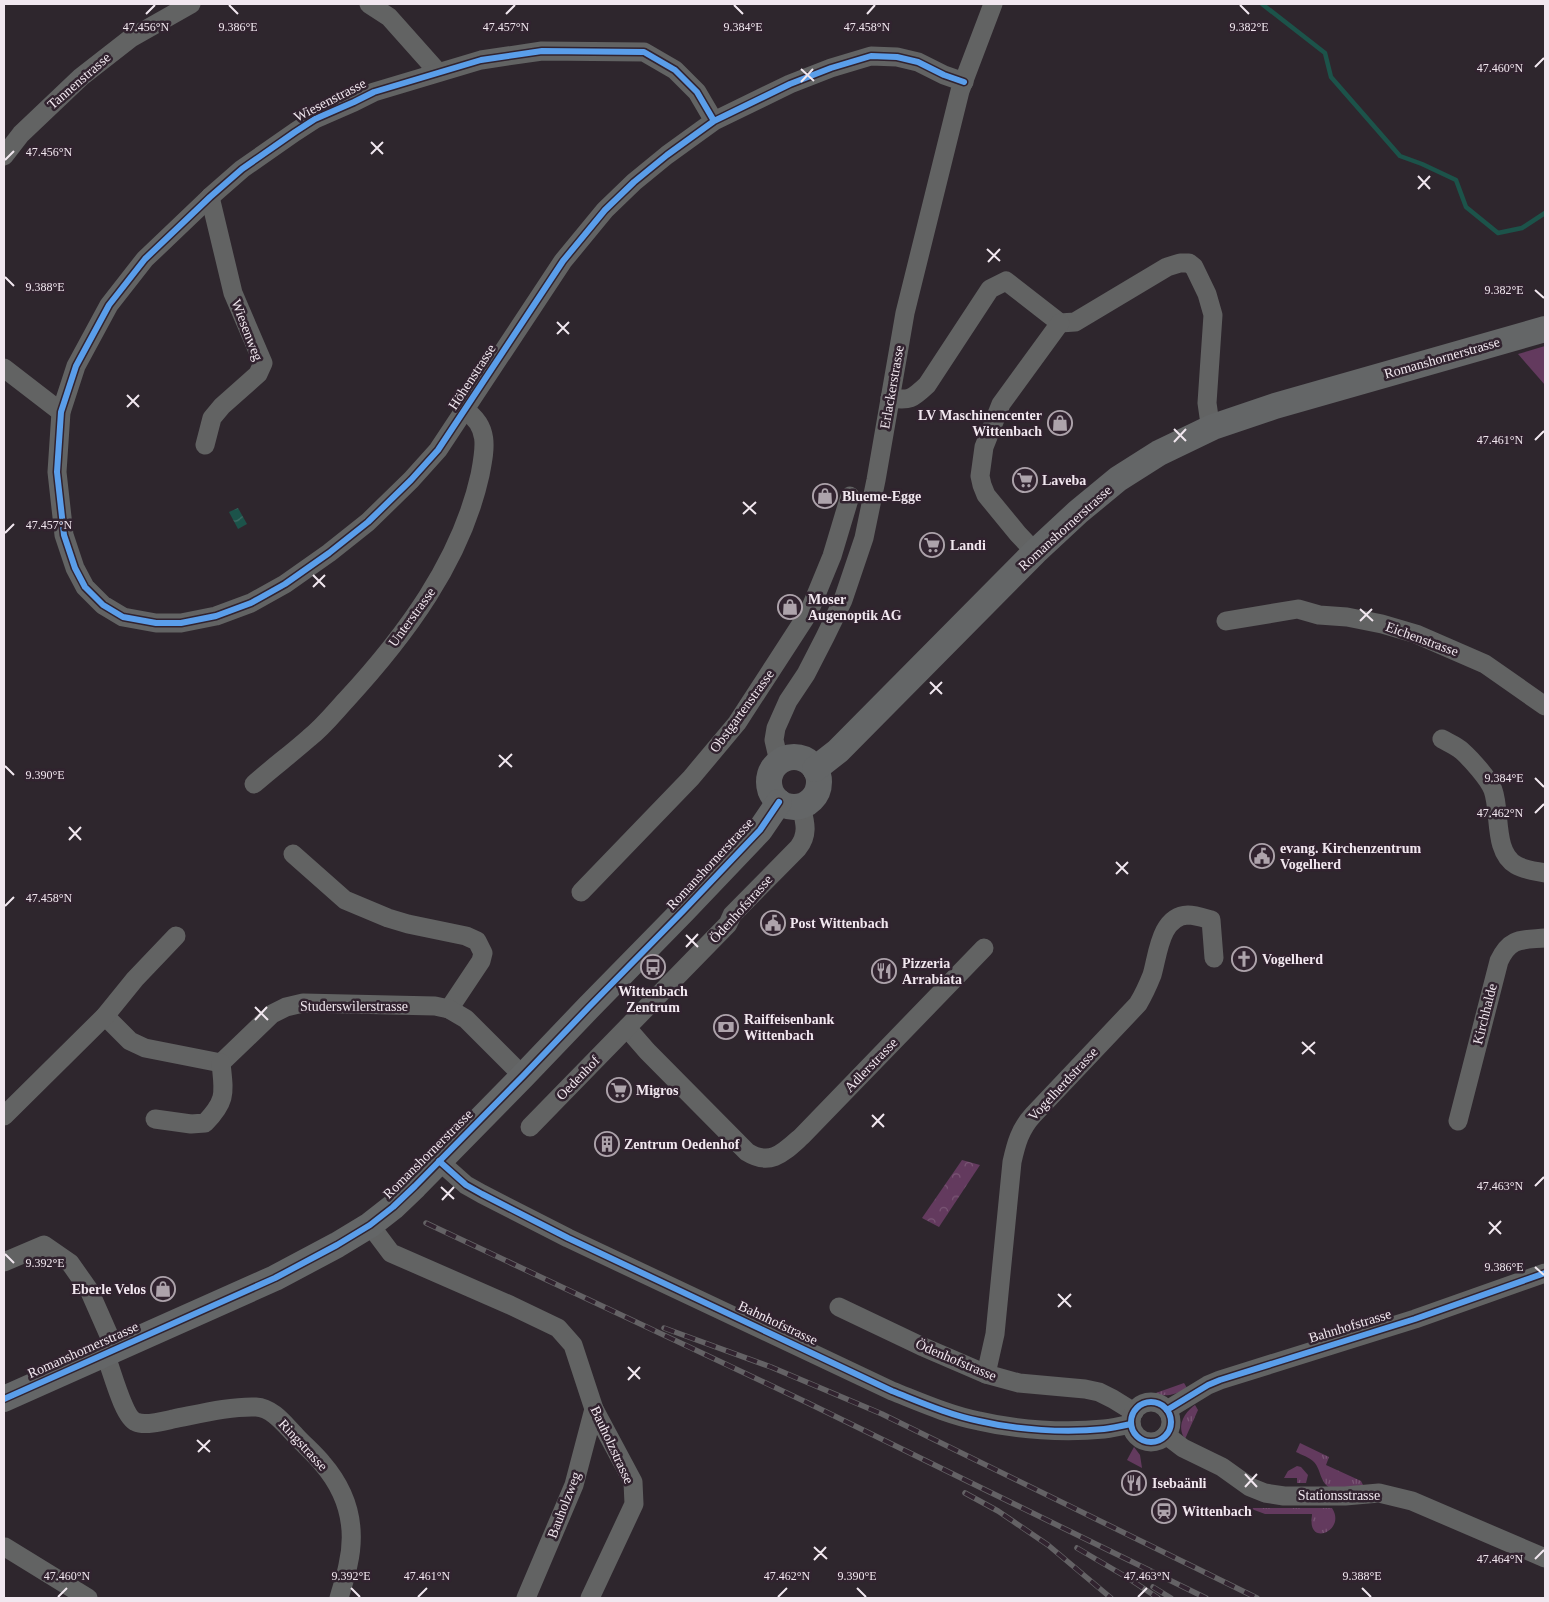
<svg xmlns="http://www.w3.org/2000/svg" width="1549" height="1602" font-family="Georgia,serif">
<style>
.grass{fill:url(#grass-tufts)}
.park{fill:url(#park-crowns)}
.garden{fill:#633a5e}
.water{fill:url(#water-waves)}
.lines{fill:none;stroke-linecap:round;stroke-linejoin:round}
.stream{stroke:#1c534a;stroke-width:4.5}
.street{stroke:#626363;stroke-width:19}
.secondary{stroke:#646667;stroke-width:26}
.rail-casing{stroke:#646265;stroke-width:5.5}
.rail{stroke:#31232f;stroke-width:4;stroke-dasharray:11;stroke-linecap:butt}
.cycleway-casing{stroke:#31232f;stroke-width:9}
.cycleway{stroke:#5a9eea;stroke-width:6}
.ticks{fill:none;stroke:#f1e7ef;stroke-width:2}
.labels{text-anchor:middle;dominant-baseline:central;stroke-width:5;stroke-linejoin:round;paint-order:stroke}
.street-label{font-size:14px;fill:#f1e7ef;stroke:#31232f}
.poi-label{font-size:14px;font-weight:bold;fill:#f1e7ef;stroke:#31232f;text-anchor:start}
.ticks-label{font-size:12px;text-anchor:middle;fill:#f1e7ef;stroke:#31232f;stroke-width:5;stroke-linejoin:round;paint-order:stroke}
</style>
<defs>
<pattern id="grass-tufts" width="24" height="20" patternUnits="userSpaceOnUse" patternTransform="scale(1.25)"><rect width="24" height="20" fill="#633a5e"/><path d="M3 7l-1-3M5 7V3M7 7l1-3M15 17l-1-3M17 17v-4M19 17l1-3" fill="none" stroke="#7a5675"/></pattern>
<pattern id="park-crowns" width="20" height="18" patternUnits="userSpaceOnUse" patternTransform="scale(1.25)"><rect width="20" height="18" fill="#633a5e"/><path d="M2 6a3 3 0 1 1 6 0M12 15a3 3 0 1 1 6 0" fill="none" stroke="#7a5675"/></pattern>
<pattern id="water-waves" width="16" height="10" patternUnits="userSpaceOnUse" patternTransform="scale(1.25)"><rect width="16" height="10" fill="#1c534a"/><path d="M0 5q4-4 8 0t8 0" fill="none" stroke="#3d6c64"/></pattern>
</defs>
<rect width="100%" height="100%" fill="#2e262d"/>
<g class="grass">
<path d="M1184 1383 1187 1388C1175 1395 1167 1397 1153 1394Z"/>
<path d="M1195 1405 1198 1410 1185 1439C1176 1426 1184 1413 1195 1405Z"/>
<path d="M1300 1443 1329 1457 1326 1465 1361 1481 1363 1485C1355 1486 1338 1490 1331 1488 1320 1484 1321 1469 1314 1462 1309 1457 1302 1455 1296 1452Z"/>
<polygon points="1134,1447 1140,1455 1142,1468 1127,1460"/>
<polygon points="1297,1466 1301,1467 1308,1475 1306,1483 1297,1483 1297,1478 1284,1478 1288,1471"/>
<path d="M1249 1508H1332C1345 1528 1316 1543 1312 1526 1311 1523 1312 1517 1312 1514H1265Z"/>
</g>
<polygon class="park" points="962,1160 980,1165 939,1227 922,1218"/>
<polygon class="garden" points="1545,346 1545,385 1518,354"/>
<polygon class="water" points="238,508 247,524 238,529 229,512"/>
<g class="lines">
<polyline class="stream" points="1262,4 1325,53 1331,77 1400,156 1422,164 1456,180 1466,207 1498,233 1522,228 1545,213"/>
<g class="street">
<polyline points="369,4 389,17 438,72"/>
<polyline points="714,121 697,92 675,70 644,52 542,51 481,60 374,92 354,102 315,119 295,132 242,169 210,197 145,259 109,305 76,366 61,412 57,472 64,535 75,568 85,587 103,605 123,617 156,623 181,623 216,616 251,603 285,584 329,553 368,522 411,480 438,450 563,261 605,210 634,182 667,155 714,121 790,84 831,68 871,56 897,57 918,62 944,75 964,82"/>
<polyline points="4,156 21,134 81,77 131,38 191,4"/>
<polyline points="4,368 61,412"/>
<path d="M890 398C910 401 912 399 927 385L990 289 1006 281 1060 323 1075 322 1167 267 1180 263H1189L1194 267 1207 294 1213 315 1207 403 1209 417 1213 427"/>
<polyline points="205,445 212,418 222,406 258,374 263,363 233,293 210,197"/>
<polyline points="1035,552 1018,534 986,495 982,485 980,476 984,447 1001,404 1060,323"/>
<polyline points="1226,621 1298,609 1319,615 1347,617 1382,624 1416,634 1485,664 1545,706"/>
<path d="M1442 739C1449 743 1457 746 1462 751 1471 759 1489 779 1493 790 1501 812 1493 852 1516 865 1524 870 1536 871 1545 873"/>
<polyline points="780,761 777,753 774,740 776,728 788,701 806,674 825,637 843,600 864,538 876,480 905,313 960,91 993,4"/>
<path d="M254 784C272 768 291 754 309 738 323 727 334 713 346 700 405 636 461 561 480 475 485 449 490 427 465 410"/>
<polyline points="293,854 345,900 388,918 408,924 466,936 477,941 483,953 481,961 449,1009"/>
<polyline points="581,892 691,778 737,723 809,612 832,556 850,496"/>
<polyline points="105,1016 130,1041 145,1048 221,1063 272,1014 286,1007 303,1003 435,1006 449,1009 466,1019 523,1076"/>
<path d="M627 1028 647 1051 747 1152C771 1167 784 1152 802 1136L984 948"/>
<polyline points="4,1116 105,1016 135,979 176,936"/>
<path d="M155 1119 191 1124 205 1123C227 1100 224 1093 221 1063"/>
<path d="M1458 1121 1499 961C1510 937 1522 940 1545 938"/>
<path d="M530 1127 728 924 732 915 798 848C809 834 805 822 801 806"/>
<path d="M439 1161 466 1185 482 1194 568 1238 892 1391C920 1402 949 1415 979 1421 1017 1430 1065 1433 1104 1429 1113 1428 1122 1426 1131 1424"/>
<polyline points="370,1225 391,1253 510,1305 558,1328 573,1345 594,1409 633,1482 634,1504 590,1598"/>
<polyline points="4,1262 44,1245 70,1263 89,1290 115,1349"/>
<polyline points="839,1307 921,1346 986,1374 1019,1383 1085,1389 1099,1392 1113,1399 1134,1412"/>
<path d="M105 1354C111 1367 123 1417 136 1422 145 1426 164 1421 173 1419 199 1414 231 1406 256 1407 273 1408 285 1425 295 1435 304 1445 314 1453 322 1463 348 1493 357 1526 348 1565 346 1576 342 1587 339 1598"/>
<path d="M986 1374 995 1334 1012 1162C1016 1144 1020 1129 1033 1115L1138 1004C1144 994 1148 985 1152 975 1158 955 1160 916 1188 915 1195 915 1204 918 1211 920L1214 958"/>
<circle cx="1151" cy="1422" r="20"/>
<polyline points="1167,1410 1208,1385 1220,1380 1415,1319 1545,1273"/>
<polyline points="1166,1435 1183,1448 1222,1467 1250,1487 1265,1493 1284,1496 1345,1496 1379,1493 1412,1501 1545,1558"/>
<polyline points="5,1547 88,1598"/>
<polyline points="526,1598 574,1485 594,1409"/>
</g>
<g class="secondary">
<circle cx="794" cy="782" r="25"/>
<polyline points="815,769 838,751 1035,552 1078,512 1118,479 1159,453 1213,427 1275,406 1545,329"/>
<polyline points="4,1399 275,1278 337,1245 370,1225 393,1207 415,1186 523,1076 589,1007 683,911 760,830 779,802"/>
</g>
<defs>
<g id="rail">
<polyline points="426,1223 808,1403 1206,1598"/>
<polyline points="664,1328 771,1367 882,1414 1257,1598"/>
<polyline points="965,1493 998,1511 1048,1545 1111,1598"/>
<polyline points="1077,1548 1128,1578 1158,1598"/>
<polyline points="1153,1587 1171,1598"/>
</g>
</defs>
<use href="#rail" class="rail-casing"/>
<use href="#rail" class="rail"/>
<defs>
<g id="cycleway">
<polyline points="714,121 697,92 675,70 644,52 542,51 481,60 374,92 354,102 315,119 295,132 242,169 210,197 145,259 109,305 76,366 61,412 57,472 64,535 75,568 85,587 103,605 123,617 156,623 181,623 216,616 251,603 285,584 329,553 368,522 411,480 438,450 563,261 605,210 634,182 667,155 714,121 790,84 831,68 871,56 897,57 918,62 944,75 964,82"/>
<path d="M439 1161 466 1185 482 1194 568 1238 892 1391C920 1402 949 1415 979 1421 1017 1430 1065 1433 1104 1429 1113 1428 1122 1426 1131 1424"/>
<polyline points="4,1399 275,1278 337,1245 370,1225 393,1207 415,1186 523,1076 589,1007 683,911 760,830 779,802"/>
<circle cx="1151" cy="1422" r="20"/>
<polyline points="1167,1410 1208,1385 1220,1380 1415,1319 1545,1273"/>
</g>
</defs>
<use href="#cycleway" class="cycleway-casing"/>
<use href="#cycleway" class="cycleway"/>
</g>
<path class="ticks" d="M229 5 238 14M734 5 743 14M1240 5 1249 14M146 14 155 5M506 14 515 5M867 14 875 5M1535 67 1544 58M801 69 814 81M801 82 813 69M371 142 383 154M371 154 383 142M5 160 14 151M1418 176 1430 189M1418 189 1430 176M987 249 1000 261M988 262 1000 249M5 277 14 286M1535 290 1544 298M557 322 569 334M557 334 569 322M127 395 139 407M127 407 139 395M1174 429 1186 441M1535 440 1544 431M1174 442 1186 429M743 502 756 514M743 514 756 502M5 533 14 524M313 575 325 587M313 587 325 575M1360 609 1373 621M1360 621 1372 609M930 682 942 694M930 694 942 682M499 755 512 767M5 766 14 775M499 767 512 754M1535 778 1544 787M1535 813 1544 804M69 827 81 840M69 840 81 827M1116 862 1128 874M1116 874 1128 862M5 906 14 897M686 935 698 947M686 947 698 934M255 1007 268 1020M255 1020 267 1007M1302 1042 1315 1054M1302 1054 1315 1042M872 1115 884 1127M872 1127 884 1114M1535 1186 1544 1177M441 1187 454 1199M442 1200 454 1187M1489 1222 1501 1234M1489 1234 1501 1221M5 1254 14 1263M1535 1267 1544 1275M1058 1294 1071 1307M1058 1307 1071 1294M628 1367 640 1379M628 1380 640 1367M197 1440 210 1452M198 1452 210 1440M1245 1474 1257 1487M1245 1487 1257 1474M814 1547 827 1559M1535 1559 1544 1550M814 1560 826 1547M351 1588 360 1597M857 1588 866 1597M1362 1588 1371 1597M58 1597 67 1588M418 1597 427 1588M778 1597 787 1588M1138 1597 1147 1588"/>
<defs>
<symbol id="shop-ring" viewBox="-11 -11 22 22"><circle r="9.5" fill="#31232f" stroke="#ada3ab" stroke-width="1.5"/><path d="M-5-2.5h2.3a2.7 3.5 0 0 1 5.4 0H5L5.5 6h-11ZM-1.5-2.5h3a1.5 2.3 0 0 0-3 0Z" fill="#ada3ab"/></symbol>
<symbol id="supermarket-ring" viewBox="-11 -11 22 22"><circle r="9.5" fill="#31232f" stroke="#ada3ab" stroke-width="1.5"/><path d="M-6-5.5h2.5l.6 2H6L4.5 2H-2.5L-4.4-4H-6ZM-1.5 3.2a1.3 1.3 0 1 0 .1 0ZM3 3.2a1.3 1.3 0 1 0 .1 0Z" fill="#ada3ab"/></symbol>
<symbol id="civic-ring" viewBox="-11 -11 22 22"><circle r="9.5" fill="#31232f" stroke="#ada3ab" stroke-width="1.5"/><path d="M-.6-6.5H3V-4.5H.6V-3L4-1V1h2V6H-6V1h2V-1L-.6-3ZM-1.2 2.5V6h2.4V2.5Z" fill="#ada3ab"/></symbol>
<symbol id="church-ring" viewBox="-11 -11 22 22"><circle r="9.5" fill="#31232f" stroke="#ada3ab" stroke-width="1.5"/><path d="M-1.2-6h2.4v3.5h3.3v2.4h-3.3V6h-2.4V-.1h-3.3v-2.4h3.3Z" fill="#ada3ab"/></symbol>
<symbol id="bus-ring" viewBox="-11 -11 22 22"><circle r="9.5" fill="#31232f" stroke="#ada3ab" stroke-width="1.5"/><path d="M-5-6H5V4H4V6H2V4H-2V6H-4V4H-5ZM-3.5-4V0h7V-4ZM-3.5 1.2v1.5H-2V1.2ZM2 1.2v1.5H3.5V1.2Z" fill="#ada3ab"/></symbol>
<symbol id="restaurant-ring" viewBox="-11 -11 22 22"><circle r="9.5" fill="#31232f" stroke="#ada3ab" stroke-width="1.5"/><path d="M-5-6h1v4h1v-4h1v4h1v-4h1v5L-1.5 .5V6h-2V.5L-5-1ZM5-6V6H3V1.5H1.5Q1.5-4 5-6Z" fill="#ada3ab"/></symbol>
<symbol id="bank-ring" viewBox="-11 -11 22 22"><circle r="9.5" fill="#31232f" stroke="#ada3ab" stroke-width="1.5"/><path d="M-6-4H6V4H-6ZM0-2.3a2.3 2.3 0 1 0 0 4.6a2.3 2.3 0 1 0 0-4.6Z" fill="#ada3ab"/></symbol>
<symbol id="building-ring" viewBox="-11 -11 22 22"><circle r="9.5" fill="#31232f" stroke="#ada3ab" stroke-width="1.5"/><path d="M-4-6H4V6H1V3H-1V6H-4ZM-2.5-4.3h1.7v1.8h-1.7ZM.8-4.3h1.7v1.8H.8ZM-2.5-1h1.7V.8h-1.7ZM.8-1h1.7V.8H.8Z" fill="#ada3ab"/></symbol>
<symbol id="station-ring" viewBox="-11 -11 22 22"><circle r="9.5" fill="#31232f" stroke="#ada3ab" stroke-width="1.5"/><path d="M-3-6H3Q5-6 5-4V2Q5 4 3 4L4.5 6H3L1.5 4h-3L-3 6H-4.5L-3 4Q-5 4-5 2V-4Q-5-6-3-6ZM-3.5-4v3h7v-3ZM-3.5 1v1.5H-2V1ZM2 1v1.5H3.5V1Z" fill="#ada3ab"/></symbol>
</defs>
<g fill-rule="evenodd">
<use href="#shop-ring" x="1046" y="409" width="28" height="28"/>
<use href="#supermarket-ring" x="1011" y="466" width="28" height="28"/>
<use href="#shop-ring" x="811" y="482" width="28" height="28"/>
<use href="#supermarket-ring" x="918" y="531" width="28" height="28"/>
<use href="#shop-ring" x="776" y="593" width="28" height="28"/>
<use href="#civic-ring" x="1248" y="842" width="28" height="28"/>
<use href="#civic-ring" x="759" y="909" width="28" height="28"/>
<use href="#church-ring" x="1230" y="945" width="28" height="28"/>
<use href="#bus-ring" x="639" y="953" width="28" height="28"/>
<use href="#restaurant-ring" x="870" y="957" width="28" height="28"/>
<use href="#bank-ring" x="712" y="1013" width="28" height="28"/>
<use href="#supermarket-ring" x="605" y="1076" width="28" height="28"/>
<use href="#building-ring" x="593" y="1130" width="28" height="28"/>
<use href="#shop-ring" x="149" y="1275" width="28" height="28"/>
<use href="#restaurant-ring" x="1120" y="1469" width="28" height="28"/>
<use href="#station-ring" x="1150" y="1497" width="28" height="28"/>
</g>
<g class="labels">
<g class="street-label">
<text transform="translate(79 81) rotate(-41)">Tannenstrasse</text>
<text transform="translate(330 100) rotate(-27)">Wiesenstrasse</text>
<text transform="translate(247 330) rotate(69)">Wiesenweg</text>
<text transform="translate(1442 358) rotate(-16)">Romanshornerstrasse</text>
<text transform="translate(472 377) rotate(-57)">Höhenstrasse</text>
<text transform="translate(892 387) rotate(-80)">Erlackerstrasse</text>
<text transform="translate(1065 528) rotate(-42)">Romanshornerstrasse</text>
<text transform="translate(412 617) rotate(-54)">Unterstrasse</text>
<text transform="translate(1422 639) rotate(20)">Eichenstrasse</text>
<text transform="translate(742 711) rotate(-54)">Obstgartenstrasse</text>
<text transform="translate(710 864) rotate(-47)">Romanshornerstrasse</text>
<text transform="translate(741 909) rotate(-48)">Ödenhofstrasse</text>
<text x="354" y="1006">Studerswilerstrasse</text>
<text transform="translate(1485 1014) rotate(-76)">Kirchhalde</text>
<text transform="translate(871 1065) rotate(-46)">Adlerstrasse</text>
<text transform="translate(578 1078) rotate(-46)">Oedenhof</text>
<text transform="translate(1063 1084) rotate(-47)">Vogelherdstrasse</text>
<text transform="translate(428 1154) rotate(-45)">Romanshornerstrasse</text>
<text transform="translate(778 1323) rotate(25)">Bahnhofstrasse</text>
<text transform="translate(1350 1326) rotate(-17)">Bahnhofstrasse</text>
<text transform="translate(83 1350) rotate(-24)">Romanshornerstrasse</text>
<text transform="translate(956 1360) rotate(23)">Ödenhofstrasse</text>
<text transform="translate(303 1445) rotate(47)">Ringstrasse</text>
<text transform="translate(612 1445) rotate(65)">Bauholzstrasse</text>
<text x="1339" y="1495">Stationsstrasse</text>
<text transform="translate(564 1505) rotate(-69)">Bauholzweg</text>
</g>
<g class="poi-label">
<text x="1042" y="415" text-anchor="end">LV Maschinencenter<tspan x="1042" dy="16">Wittenbach</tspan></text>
<text x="1042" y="480">Laveba</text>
<text x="842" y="496">Blueme-Egge</text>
<text x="950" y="545">Landi</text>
<text x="808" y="599">Moser<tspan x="808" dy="16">Augenoptik AG</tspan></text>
<text x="1280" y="848">evang. Kirchenzentrum<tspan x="1280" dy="16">Vogelherd</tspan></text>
<text x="790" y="923">Post Wittenbach</text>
<text x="1262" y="959">Vogelherd</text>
<text x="902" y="963">Pizzeria<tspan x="902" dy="16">Arrabiata</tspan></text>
<text x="653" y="991" text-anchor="middle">Wittenbach<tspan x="653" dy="16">Zentrum</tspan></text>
<text x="744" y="1019">Raiffeisenbank<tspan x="744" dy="16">Wittenbach</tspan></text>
<text x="636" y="1090">Migros</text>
<text x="624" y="1144">Zentrum Oedenhof</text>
<text x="146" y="1289" text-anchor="end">Eberle Velos</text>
<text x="1152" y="1483">Isebaänli</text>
<text x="1182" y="1511">Wittenbach</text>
</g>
</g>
<g class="ticks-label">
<text x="238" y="31">9.386°E</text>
<text x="743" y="31">9.384°E</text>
<text x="1249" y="31">9.382°E</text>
<text x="146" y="31">47.456°N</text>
<text x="506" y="31">47.457°N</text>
<text x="867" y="31">47.458°N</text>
<text x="1500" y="72">47.460°N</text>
<text x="49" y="156">47.456°N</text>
<text x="45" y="291">9.388°E</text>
<text x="1504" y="294">9.382°E</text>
<text x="1500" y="444">47.461°N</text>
<text x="49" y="529">47.457°N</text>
<text x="45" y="779">9.390°E</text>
<text x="1504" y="782">9.384°E</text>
<text x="1500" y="817">47.462°N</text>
<text x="49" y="902">47.458°N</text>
<text x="1500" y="1190">47.463°N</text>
<text x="45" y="1267">9.392°E</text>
<text x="1504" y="1271">9.386°E</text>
<text x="1500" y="1563">47.464°N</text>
<text x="67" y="1580">47.460°N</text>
<text x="427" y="1580">47.461°N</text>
<text x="787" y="1580">47.462°N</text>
<text x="1147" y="1580">47.463°N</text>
<text x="351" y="1580">9.392°E</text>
<text x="857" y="1580">9.390°E</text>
<text x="1362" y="1580">9.388°E</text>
</g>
<rect width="1549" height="1602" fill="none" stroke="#f1e7ef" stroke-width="10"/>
</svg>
